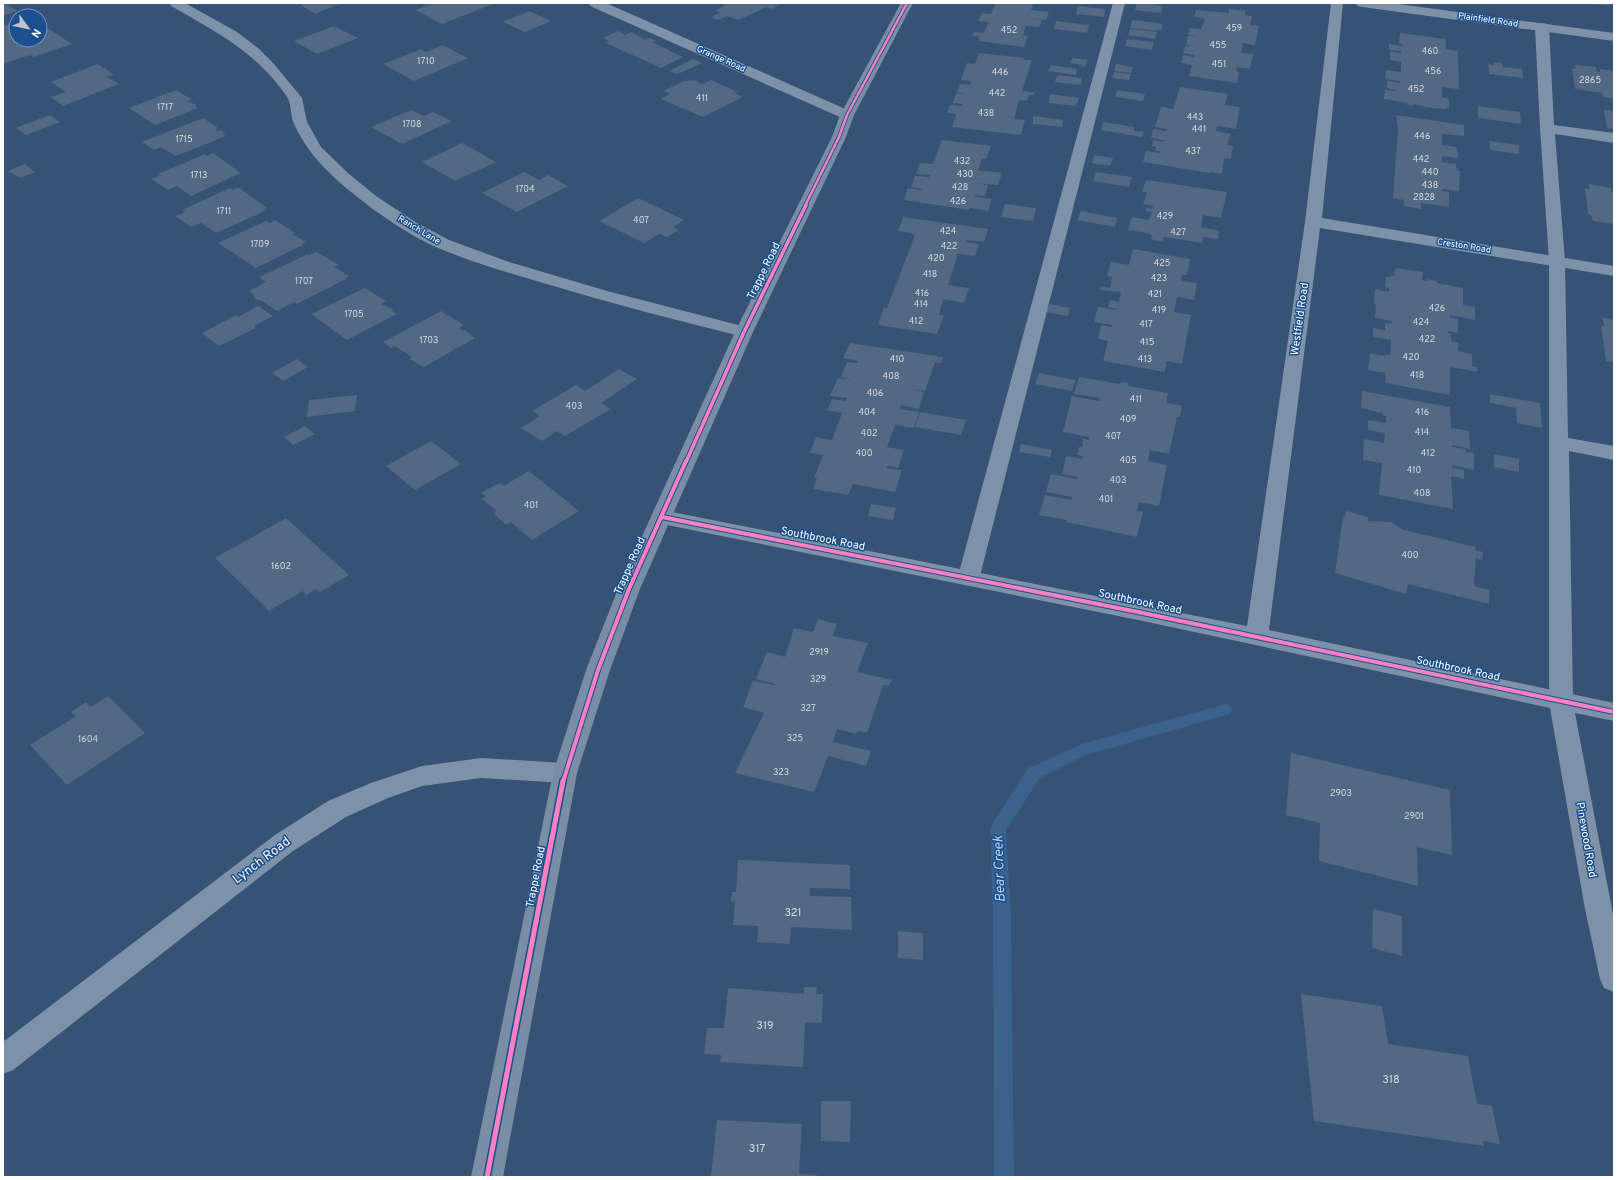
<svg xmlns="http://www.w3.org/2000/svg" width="1617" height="1180" font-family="Overpass,sans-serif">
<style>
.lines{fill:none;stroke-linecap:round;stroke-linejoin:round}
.stream{fill:#3b618d;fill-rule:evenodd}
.building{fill:#526984}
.lane{fill:#7d92a8;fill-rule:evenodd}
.street{fill:#7d92a8;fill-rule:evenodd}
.secondary{fill:#798da4;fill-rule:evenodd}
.cycleway-far3-casing{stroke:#1b4f8f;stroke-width:4}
.cycleway-far2-casing{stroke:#1b4f8f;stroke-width:5.5}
.cycleway-far1-casing{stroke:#1b4f8f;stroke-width:6}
.cycleway-casing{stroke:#1b4f8f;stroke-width:8}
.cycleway-far3{stroke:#ff80c0;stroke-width:2.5}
.cycleway-far2{stroke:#ff80c0;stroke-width:3.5}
.cycleway-far1{stroke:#ff80c0;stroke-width:4}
.cycleway{stroke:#ff80c0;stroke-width:5}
.labels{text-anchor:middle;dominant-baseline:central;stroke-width:3;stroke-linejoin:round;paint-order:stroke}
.far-street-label{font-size:9px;fill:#fff;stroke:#1b4f8f}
.number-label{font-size:9px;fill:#d4dae0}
.street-label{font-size:11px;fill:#fff;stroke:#1b4f8f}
.near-number-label{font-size:11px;fill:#d4dae0}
.near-street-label{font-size:13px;fill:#fff;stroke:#1b4f8f}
.near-water-label{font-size:14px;font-style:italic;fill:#b5d3f5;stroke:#1b4f8f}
</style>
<rect width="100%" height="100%" fill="#365274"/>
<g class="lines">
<polygon class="stream" points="1225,704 1230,706 1233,710 1230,714 1086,755 1040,778 1006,830 1011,917 1014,1177 994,1177 993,917 990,829 992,824 1028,768 1082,744"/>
</g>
<g class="building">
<polygon points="3,3 4,3 17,11 3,16"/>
<polygon points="306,3 342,3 315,14 301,5"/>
<polygon points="434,3 490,3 493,4 442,24 415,10"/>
<polygon points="725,3 775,3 779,5 771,9 767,7 738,20 727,16 718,20 711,17 720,13 715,10 725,6 722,4"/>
<polygon points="994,3 1034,3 1031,10 1049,12 1046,20 1029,18 1042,20 1039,27 1026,26 1023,35 1028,36 1024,47 979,41 978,36 972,36 974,32 983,33 984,32 989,22 978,21 982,13 991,14 995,5"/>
<polygon points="1137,3 1147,3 1163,6 1161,13 1135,10"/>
<polygon points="1591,3 1609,3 1609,6 1591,4"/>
<polygon points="1078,6 1105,9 1104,17 1076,14"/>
<polygon points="1229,9 1245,11 1245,15 1252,16 1250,25 1259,26 1255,45 1243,43 1241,53 1253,54 1250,69 1237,67 1236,71 1239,72 1237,83 1189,76 1192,65 1181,63 1183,55 1194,57 1195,55 1183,53 1185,46 1197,47 1186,45 1188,36 1199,36 1188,35 1190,28 1201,29 1205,19 1194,17 1196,10 1229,13"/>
<polygon points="529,11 551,21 525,32 503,22"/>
<polygon points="1132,20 1158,23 1163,25 1161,30 1157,30 1157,31 1130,28"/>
<polygon points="1056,21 1089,25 1087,33 1054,29"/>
<polygon points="16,22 16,40 40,40 40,32 49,29 72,44 33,57 30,55 3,64 3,26"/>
<polygon points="334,26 358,38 317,54 294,41"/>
<polygon points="1130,29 1157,32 1155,39 1128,35"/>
<polygon points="618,31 625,35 631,32 646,40 650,38 656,41 652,42 683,57 661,68 606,43 609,41 603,38"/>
<polygon points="1400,33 1446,39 1446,49 1458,51 1459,89 1442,87 1442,97 1449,99 1449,108 1446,107 1446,109 1436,108 1436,109 1413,104 1413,106 1407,105 1407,103 1384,99 1385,90 1399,91 1387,88 1387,81 1400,83 1400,81 1385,79 1386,70 1401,72 1401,62 1390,60 1390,51 1401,53 1401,51 1389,50 1389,44 1402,46 1402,44 1399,43"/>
<polygon points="1127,39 1154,42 1152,50 1125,46"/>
<polygon points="442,45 468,58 414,81 383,64 421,49 426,52"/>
<polygon points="979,53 1024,58 1024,60 1032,60 1022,91 1035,92 1034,95 1029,95 1027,101 1019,100 1014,119 1025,120 1021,135 952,127 956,114 947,113 950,105 962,106 963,104 953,103 956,93 966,94 957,92 960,84 970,85 971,81 961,80 967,63 975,64"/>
<polygon points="1072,58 1087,60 1085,67 1082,67 1082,65 1070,63"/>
<polygon points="693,59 702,63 678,74 669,71"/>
<polygon points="1493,62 1502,63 1502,67 1522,69 1523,78 1489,74 1488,64 1494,65"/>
<polygon points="98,64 114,75 107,77 119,84 63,106 51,97 66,92 51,82"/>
<polygon points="1116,64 1133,67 1131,73 1114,71"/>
<polygon points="1051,65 1077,69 1076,75 1048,71"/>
<polygon points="1575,65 1596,67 1596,71 1600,72 1600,69 1614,71 1614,99 1603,97 1602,93 1575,89 1572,68 1576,69"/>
<polygon points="1114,72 1131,74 1129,80 1112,78"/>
<polygon points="1057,75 1082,78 1081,85 1055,82"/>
<polygon points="694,80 702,84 711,80 738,92 735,93 743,97 703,117 661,99 670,94 663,91 684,81"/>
<polygon points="1180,87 1228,94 1225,105 1240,107 1236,129 1217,126 1216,131 1231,134 1227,145 1233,146 1231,159 1224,158 1222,174 1210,172 1209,173 1143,162 1146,151 1160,153 1161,151 1155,151 1156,146 1152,146 1153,140 1163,142 1164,140 1151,138 1153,129 1166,131 1167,129 1155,127 1161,107 1173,109"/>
<polygon points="176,90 191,99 187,101 197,105 195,106 198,108 155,125 129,108"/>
<polygon points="1117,90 1145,94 1143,101 1115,97"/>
<polygon points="1050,94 1079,98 1076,106 1049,103"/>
<polygon points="1478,106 1520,112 1521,124 1478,118"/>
<polygon points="411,110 424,116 433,112 452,121 402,144 371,127"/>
<polygon points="1604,110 1614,111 1614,129 1607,128"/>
<polygon points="50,115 60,122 26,135 16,128"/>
<polygon points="1396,115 1464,125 1464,136 1442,134 1442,145 1456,147 1457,152 1459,153 1457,158 1442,156 1442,162 1456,164 1457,171 1460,171 1459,191 1442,189 1442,191 1449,192 1449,207 1421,203 1421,209 1404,206 1404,200 1393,198 1398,130"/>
<polygon points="1033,116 1063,120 1062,127 1033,124"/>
<polygon points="203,118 218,128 215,129 217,131 220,130 225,133 222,134 226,136 176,156 161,147 154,150 142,142"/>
<polygon points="1103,122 1134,127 1134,131 1144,132 1142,137 1101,130"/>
<polygon points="942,140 991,146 986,159 982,159 978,170 1002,173 998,185 974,183 988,185 985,196 974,195 974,196 992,199 988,211 970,208 969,210 904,200 908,188 922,190 922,189 911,187 915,176 929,177 930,175 916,174 920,163 933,164"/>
<polygon points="1489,141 1519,145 1519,154 1490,150"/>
<polygon points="462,143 496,162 455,181 422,162"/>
<polygon points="213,153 241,173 191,196 177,186 168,190 151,179 161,175 158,174 205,154 207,156"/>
<polygon points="1094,155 1113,158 1110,166 1092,163"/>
<polygon points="24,164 35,172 20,178 8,171"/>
<polygon points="524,172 539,180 548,175 568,186 517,212 482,193"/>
<polygon points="1096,172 1132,177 1129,187 1093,181"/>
<polygon points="1146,180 1227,192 1221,218 1203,215 1201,227 1219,231 1218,239 1203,237 1202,243 1164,237 1163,242 1151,239 1152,235 1147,233 1128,230 1132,217 1149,220 1152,212 1146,211 1146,208 1152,209 1153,206 1143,204 1147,192 1142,192"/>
<polygon points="1589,184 1611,188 1611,192 1614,192 1614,224 1593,221 1591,215 1588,214 1585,188 1590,189"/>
<polygon points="238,187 267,208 263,210 265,211 216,233 201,223 191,227 175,216 185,212 182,210 230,188 233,190"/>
<polygon points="638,198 684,220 673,227 679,230 667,237 659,234 644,243 599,221"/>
<polygon points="1005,204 1036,208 1033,221 1001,217"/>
<polygon points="1081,211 1117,218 1115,227 1077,220"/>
<polygon points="903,217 988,229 984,242 966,240 965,242 979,244 975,256 958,254 948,285 969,288 964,303 943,299 939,315 944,315 937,334 878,325 884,307 887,308 915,235 912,234 912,233 898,231"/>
<polygon points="275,220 295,233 292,234 306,242 301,244 303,245 256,268 218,243 266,221 270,223"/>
<polygon points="1133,249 1190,259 1187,275 1182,275 1181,281 1197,283 1194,300 1177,297 1174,312 1191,315 1182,364 1166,361 1165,372 1103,361 1108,341 1098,339 1101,325 1111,327 1112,325 1094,322 1098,307 1116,310 1116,309 1108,307 1110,300 1119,302 1121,292 1100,290 1101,286 1110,288 1112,277 1107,276 1111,262 1129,265"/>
<polygon points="317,252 339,265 334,267 349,276 345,278 346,279 297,304 294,302 277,311 262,301 254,298 254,295 249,291 266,282 259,277 308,254 309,255"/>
<polygon points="1395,268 1423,272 1422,280 1428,281 1427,279 1437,281 1437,283 1463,288 1463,305 1475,307 1475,320 1450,315 1450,318 1458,319 1458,333 1448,331 1448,333 1451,334 1451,341 1459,343 1458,351 1472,354 1472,366 1477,367 1478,372 1450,367 1450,395 1385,383 1386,373 1368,370 1370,353 1385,356 1386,354 1390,355 1391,340 1373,337 1373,328 1385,330 1385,323 1391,324 1392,321 1375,318 1376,305 1374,304 1375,289 1389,292 1389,288 1385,287 1386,277 1390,277 1390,275 1394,276"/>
<polygon points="365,288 386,301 381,304 393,309 391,310 397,314 347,340 311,314"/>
<polygon points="1050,304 1070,308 1068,316 1046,312"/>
<polygon points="258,306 273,316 254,326 256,328 219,346 202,333 236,315 238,317"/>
<polygon points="441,311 464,325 459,328 463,331 465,330 475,338 424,367 409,359 412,357 395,346 391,348 383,342"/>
<polygon points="1602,317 1614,320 1614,362 1606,361 1601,326 1604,326"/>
<polygon points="850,343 943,357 941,363 935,362 925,391 907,388 924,392 919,409 901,405 900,409 919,412 914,428 895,425 887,447 904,450 898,468 887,466 887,468 902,470 895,492 853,484 848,495 813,489 817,478 814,478 823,455 810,453 816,437 832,440 842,413 827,410 832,399 846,401 847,398 830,396 838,378 853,380 841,377 847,362 857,363 858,361 843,358"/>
<polygon points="297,359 308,367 283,381 272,373"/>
<polygon points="619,369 637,379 601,403 611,409 565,436 557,431 542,441 521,428 540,416 532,411 576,385 585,391"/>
<polygon points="1039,373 1075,380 1072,391 1035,384"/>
<polygon points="1079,377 1120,384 1121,382 1129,383 1128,386 1168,393 1166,403 1182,406 1180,417 1177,417 1169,454 1150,450 1148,461 1167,465 1159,506 1139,502 1137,511 1143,512 1137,537 1067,522 1067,520 1039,515 1045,495 1072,500 1072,497 1046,492 1051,474 1078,479 1078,477 1062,474 1066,456 1083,459 1083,456 1077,455 1079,447 1082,447 1083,439 1089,440 1089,437 1063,432 1072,396 1099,401 1100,398 1074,394"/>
<polygon points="1362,391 1450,407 1451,428 1469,431 1470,449 1452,445 1452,447 1465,449 1466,452 1474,453 1474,470 1452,465 1452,468 1464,470 1464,479 1451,476 1453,509 1379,495 1382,463 1363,460 1364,439 1384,443 1385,433 1368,430 1368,420 1386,423 1386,416 1383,415 1383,413 1361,408"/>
<polygon points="1490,394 1540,403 1542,428 1517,423 1516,408 1490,403"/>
<polygon points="357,395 355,411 307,417 309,400"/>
<polygon points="920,412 966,420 961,435 915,427"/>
<polygon points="305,426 315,434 293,445 284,437"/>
<polygon points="431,441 461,464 415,490 386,466"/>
<polygon points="1021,444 1052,450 1050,457 1019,452"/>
<polygon points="1494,454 1519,459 1519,472 1494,467"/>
<polygon points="529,471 579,511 532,540 511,522 506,525 493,513 497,511 482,499 486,496 481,493 499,483 504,486"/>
<polygon points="871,504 896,508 893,520 868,516"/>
<polygon points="1346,511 1368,517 1368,521 1391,522 1404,530 1476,547 1475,550 1483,552 1482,560 1476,558 1474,586 1490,590 1489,604 1408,584 1406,594 1335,573 1343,516 1345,517"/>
<polygon points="286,518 349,575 320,592 316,589 306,595 303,591 269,611 215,558"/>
<polygon points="818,619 837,624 832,636 868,643 857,672 892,680 889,686 883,685 867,733 857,731 856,734 837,729 833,742 871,751 866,766 828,756 814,792 735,773 764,713 743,707 753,681 774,685 775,684 756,679 767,652 785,657 794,628 813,632"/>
<polygon points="108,696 145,733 67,785 30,745 76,716 71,712 86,702 91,707"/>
<polygon points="1291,753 1450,790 1452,855 1417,847 1418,886 1319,861 1320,823 1286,815"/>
<polygon points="738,860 850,865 850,889 810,888 810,896 851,897 852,930 791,927 790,944 757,942 758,926 733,925 735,901 731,902 732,892 736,892"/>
<polygon points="1373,909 1402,916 1402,956 1372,948"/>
<polygon points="898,931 923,933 923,960 898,958"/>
<polygon points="804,987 817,987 816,994 823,994 822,1023 805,1022 803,1067 720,1062 721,1055 704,1054 707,1028 724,1028 728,988 804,994"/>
<polygon points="1301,994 1382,1006 1388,1044 1468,1056 1477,1104 1492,1106 1500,1144 1483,1141 1484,1146 1314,1121"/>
<polygon points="821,1101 851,1101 850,1142 821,1141"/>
<polygon points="717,1120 802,1124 799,1174 817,1175 817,1177 711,1177"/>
</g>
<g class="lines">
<g class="lane">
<polygon points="589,3 606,3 852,112 854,115 852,118 847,119 842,118 590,6"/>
<polygon points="1113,3 1125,3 980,576 977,582 969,584 961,582 958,576"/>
<polygon points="1542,23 1547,24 1549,27 1554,125 1614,133 1614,143 1555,134 1565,261 1568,438 1614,446 1614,460 1569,451 1573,700 1569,707 1561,709 1553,707 1549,700 1549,261 1540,128 1535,27 1537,24"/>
</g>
<g class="street">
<path d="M170 3H185L237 32 258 48 274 64 302 98 307 122 321 147 349 174 376 196 417 223 449 240 509 262 607 291 750 328 753 332 750 336 744 337C679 321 614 304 550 285 512 274 474 263 438 248 407 235 364 204 338 181 319 164 304 146 294 124 290 116 292 105 287 97 259 54 215 31 171 6Z"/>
<polygon points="1331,3 1343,3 1322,218 1614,266 1614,276 1320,228 1269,630 1614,703 1614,721 1575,713 1614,920 1614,992 1604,988 1600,979 1585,909 1550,708 1138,620 662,524 655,522 652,517 655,512 662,510 1247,626 1305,222"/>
<polygon points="1356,3 1391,3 1614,33 1614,41 1362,7 1357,6"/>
<polygon points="481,758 565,763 574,766 577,773 574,780 565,783 481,778 422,786 388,798 346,817 293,851 13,1070 3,1074 3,1042 275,835 328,801 371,783 422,766"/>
</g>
<polygon class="secondary" points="901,3 913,3 854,115 846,137 753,332 640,589 610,670 577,773 503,1177 471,1177 553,773 586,670 618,589 735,332 832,137 840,115"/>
<defs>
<polyline id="cycleway-far3" points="805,206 839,137 847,115 907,3"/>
<polyline id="cycleway-far2" points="686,462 744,332 806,205"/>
<g id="cycleway-far1">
<polyline points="662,517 1138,612 1614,712"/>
<polyline points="563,782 598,670 629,589 686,461"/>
</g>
<polyline id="cycleway" points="487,1177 563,781"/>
</defs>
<use href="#cycleway-far3" class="cycleway-far3-casing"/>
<use href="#cycleway-far2" class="cycleway-far2-casing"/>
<use href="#cycleway-far1" class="cycleway-far1-casing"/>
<use href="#cycleway" class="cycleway-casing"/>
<use href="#cycleway-far3" class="cycleway-far3"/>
<use href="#cycleway-far2" class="cycleway-far2"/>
<use href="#cycleway-far1" class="cycleway-far1"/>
<use href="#cycleway" class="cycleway"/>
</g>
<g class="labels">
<g class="far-street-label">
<text transform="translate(1488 20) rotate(8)">Plainfield Road</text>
<text transform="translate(721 59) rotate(24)">Grange Road</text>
<text transform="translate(419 230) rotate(31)">Ranch Lane</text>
<text transform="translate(1464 246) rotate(9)">Creston Road</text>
</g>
<g class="number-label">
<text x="1234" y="28">459</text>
<text x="1009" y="30">452</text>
<text x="1218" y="45">455</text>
<text x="1430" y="51">460</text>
<text x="426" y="61">1710</text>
<text x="1219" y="64">451</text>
<text x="1433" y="71">456</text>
<text x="1000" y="72">446</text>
<text x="1590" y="80">2865</text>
<text x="1416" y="89">452</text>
<text x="997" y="93">442</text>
<text x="702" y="98">411</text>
<text x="165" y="107">1717</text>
<text x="986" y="113">438</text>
<text x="1195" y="117">443</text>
<text x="412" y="124">1708</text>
<text x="1199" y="129">441</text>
<text x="1422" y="136">446</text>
<text x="184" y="139">1715</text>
<text x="1193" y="151">437</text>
<text x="1421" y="159">442</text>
<text x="962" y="161">432</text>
<text x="1430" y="172">440</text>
<text x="965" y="174">430</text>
<text x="199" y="175">1713</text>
<text x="1430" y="185">438</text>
<text x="960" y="187">428</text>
<text x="525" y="189">1704</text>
<text x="1424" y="197">2828</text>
<text x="958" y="201">426</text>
<text x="224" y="211">1711</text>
<text x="1165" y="216">429</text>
<text x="641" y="220">407</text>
<text x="948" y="231">424</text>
<text x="1178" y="232">427</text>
<text x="260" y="244">1709</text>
<text x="949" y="246">422</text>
<text x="936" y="258">420</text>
<text x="1162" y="263">425</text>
<text x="930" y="274">418</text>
<text x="1159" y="278">423</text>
<text x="304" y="281">1707</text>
<text x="922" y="293">416</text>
<text x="1155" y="294">421</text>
<text x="921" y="304">414</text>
<text x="1437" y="308">426</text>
<text x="1159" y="310">419</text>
<text x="354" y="314">1705</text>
<text x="916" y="321">412</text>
<text x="1421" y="322">424</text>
<text x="1146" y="324">417</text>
<text x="1427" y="339">422</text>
<text x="429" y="340">1703</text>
<text x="1147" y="342">415</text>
<text x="1411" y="357">420</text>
<text x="897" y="359">410</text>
<text x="1145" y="359">413</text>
<text x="1417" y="375">418</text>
<text x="891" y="376">408</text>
<text x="875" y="393">406</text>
<text x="1136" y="399">411</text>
<text x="574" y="406">403</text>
<text x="867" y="412">404</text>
<text x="1422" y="412">416</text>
<text x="1128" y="419">409</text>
<text x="1422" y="432">414</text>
<text x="869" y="433">402</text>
<text x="1113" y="436">407</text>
<text x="864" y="453">400</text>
<text x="1428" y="453">412</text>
<text x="1128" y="460">405</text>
<text x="1414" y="470">410</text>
<text x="1118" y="480">403</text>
<text x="1422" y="493">408</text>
<text x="1106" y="499">401</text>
<text x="531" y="505">401</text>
<text x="1410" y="555">400</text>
<text x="281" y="566">1602</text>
<text x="819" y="652">2919</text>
<text x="818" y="679">329</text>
<text x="808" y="708">327</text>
<text x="795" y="738">325</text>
<text x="88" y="739">1604</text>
<text x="781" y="772">323</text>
<text x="1341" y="793">2903</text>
<text x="1414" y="816">2901</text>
</g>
<g class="street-label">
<text transform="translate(764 271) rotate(-64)">Trappe Road</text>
<text transform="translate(1300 319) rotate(-82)">Westfield Road</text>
<text transform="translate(823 539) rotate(11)">Southbrook Road</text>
<text transform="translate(630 566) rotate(-66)">Trappe Road</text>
<text transform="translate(1140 602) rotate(12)">Southbrook Road</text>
<text transform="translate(1458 669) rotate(12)">Southbrook Road</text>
<text transform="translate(1586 840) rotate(80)">Pinewood Road</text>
<text transform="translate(536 877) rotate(-79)">Trappe Road</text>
</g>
<g class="near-number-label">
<text x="793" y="913">321</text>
<text x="765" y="1026">319</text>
<text x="1391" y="1080">318</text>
<text x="757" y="1149">317</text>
</g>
<g class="near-street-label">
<text transform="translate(262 861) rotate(-37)">Lynch Road</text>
</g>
<g class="near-water-label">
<text transform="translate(1000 869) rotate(-92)">Bear Creek</text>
</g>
</g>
<rect width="1617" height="1180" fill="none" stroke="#ffffff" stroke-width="8"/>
<g transform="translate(28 28) rotate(123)"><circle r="19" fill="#1b4f8f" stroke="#7695bc"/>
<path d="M0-3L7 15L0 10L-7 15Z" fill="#b9c2ce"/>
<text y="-6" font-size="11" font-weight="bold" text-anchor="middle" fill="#ffffff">N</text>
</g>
</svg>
